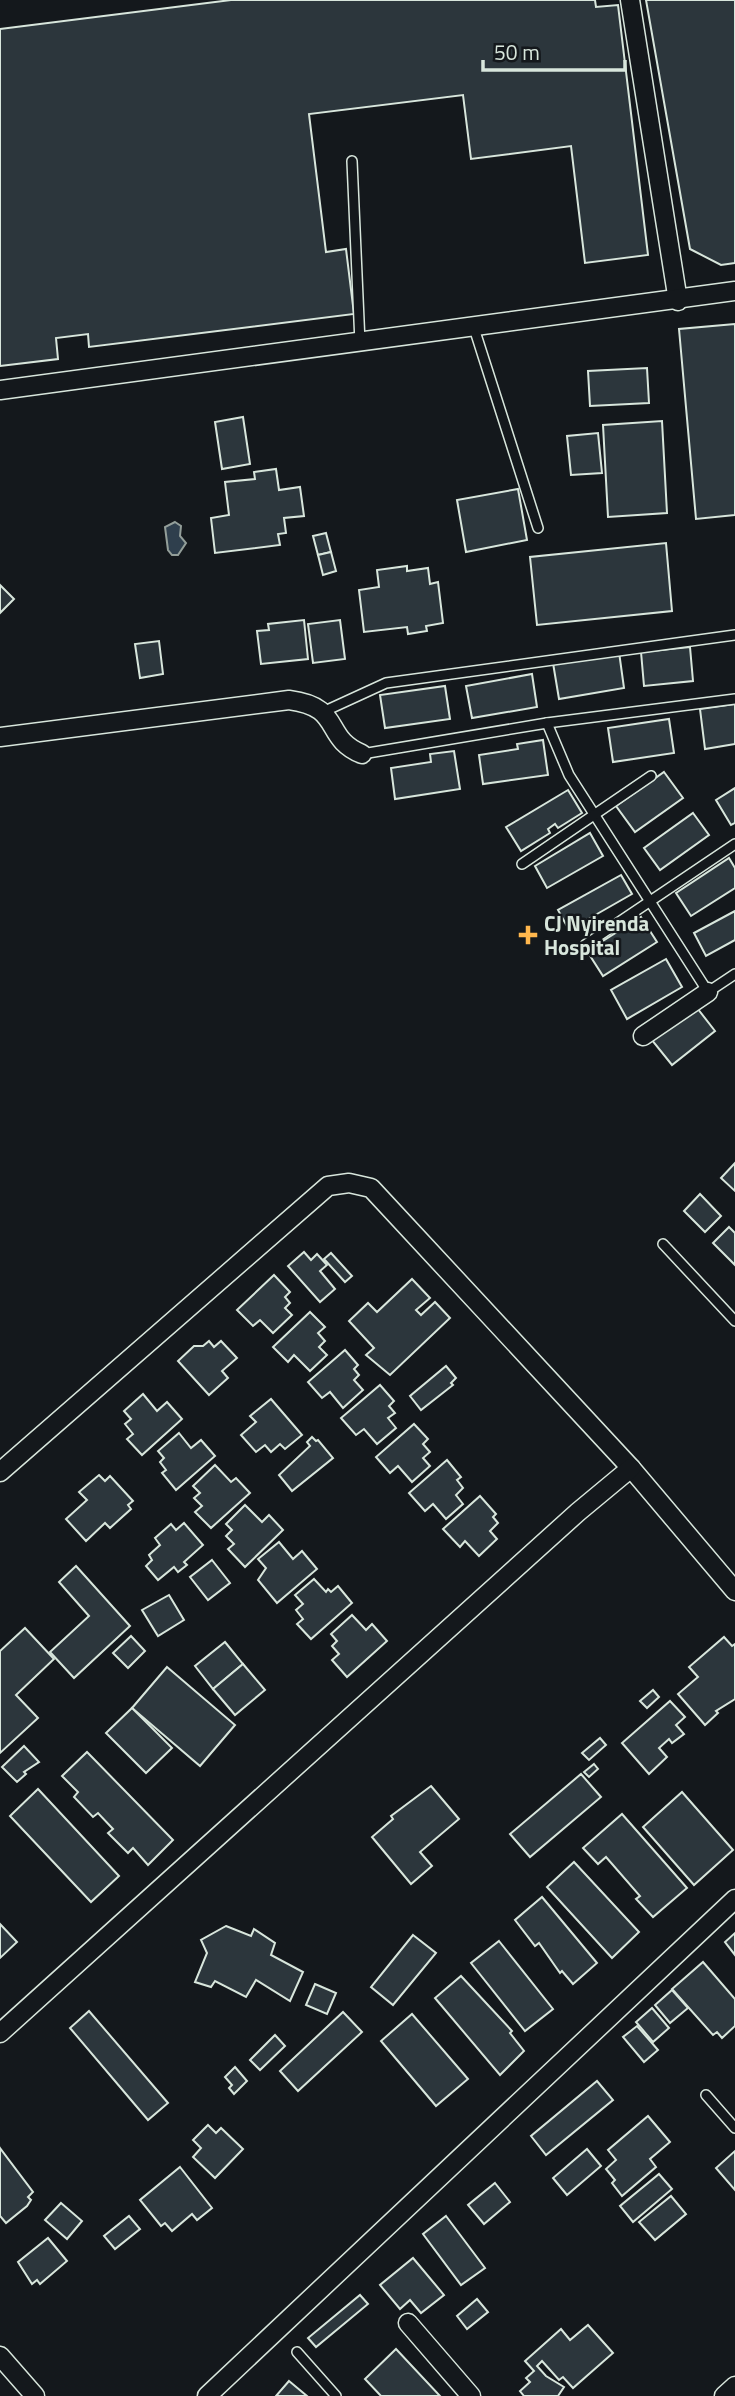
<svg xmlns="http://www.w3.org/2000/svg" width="735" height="2396" font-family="'Titillium Web',sans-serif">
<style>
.water{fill:#2f3f4d;stroke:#939e99;stroke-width:2}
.building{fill:#2c363c;stroke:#d8e6dc;stroke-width:2}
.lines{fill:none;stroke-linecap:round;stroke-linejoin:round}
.lane-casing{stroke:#d8e6dc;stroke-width:12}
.street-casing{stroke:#d8e6dc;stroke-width:21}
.lane{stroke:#14181c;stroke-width:9}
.street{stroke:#14181c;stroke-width:18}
.poi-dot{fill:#ffb74d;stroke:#14181c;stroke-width:2.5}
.labels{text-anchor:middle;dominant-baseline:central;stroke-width:5;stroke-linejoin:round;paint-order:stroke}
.poi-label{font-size:21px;font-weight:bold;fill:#d8e6dc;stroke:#14181c;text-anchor:start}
</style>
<rect width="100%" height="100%" fill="#14181c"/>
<polygon class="water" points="175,522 181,526 180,536 186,543 178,555 172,555 168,550 165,527"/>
<g class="building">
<polygon points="231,0 595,0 596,7 618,5 648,255 585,263 571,146 471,159 463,95 309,114 326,252 346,249 354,314 89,347 88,334 56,338 58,359 0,366 0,29"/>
<polygon points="646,0 735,0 735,263 721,265 690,249"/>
<polygon points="735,324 735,515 696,519 679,329"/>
<polygon points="647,368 649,403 590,406 588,371"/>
<polygon points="243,417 250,464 222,469 215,422"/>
<polygon points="662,421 667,513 608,517 603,425"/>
<polygon points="598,433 602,473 571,475 567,436"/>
<polygon points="276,469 279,490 300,487 304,516 284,518 286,533 278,534 280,545 215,553 211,518 229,515 225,482 255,479 254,472"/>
<polygon points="518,489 527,540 466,552 457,500"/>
<polygon points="326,533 331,552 318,555 313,536"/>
<polygon points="666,543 672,611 537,625 530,557"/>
<polygon points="331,552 336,571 323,575 318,555"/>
<polygon points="407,566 407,571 428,568 430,584 438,582 443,623 426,626 427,631 408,634 407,627 364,632 359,590 379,587 377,570"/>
<polygon points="0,585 14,599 0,613"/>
<polygon points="304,620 308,659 261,664 257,631 269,630 268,624"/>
<polygon points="340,620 345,659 313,663 308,624"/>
<polygon points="159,641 163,674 140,678 135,644"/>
<polygon points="690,647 693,681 644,686 641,652"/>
<polygon points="619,652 624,688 559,699 553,663"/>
<polygon points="532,674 537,707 472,718 466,686"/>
<polygon points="445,686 450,719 385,728 380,695"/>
<polygon points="735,704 735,744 705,749 700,709"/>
<polygon points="669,719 674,753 613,762 608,728"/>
<polygon points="543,740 548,775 483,784 479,755 518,749 517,744"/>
<polygon points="454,751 460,789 395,799 391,768 431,762 430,754"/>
<polygon points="664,772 683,798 635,832 616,806"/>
<polygon points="735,788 735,823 731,825 716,800"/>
<polygon points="568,790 582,813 558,828 555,824 548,829 550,833 521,851 506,827"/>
<polygon points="693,813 709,835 660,870 644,848"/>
<polygon points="590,833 603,856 547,888 535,866"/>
<polygon points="729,858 735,868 735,888 691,916 676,893"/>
<polygon points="621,875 632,894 569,930 558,910"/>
<polygon points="735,911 735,940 706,956 694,933"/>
<polygon points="641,917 657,942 603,976 587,951"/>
<polygon points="666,959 682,987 627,1019 611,990"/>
<polygon points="694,1004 715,1031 672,1065 651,1039"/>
<polygon points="735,1163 735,1191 721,1178"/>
<polygon points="700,1194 721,1216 705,1232 684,1211"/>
<polygon points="729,1227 735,1233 735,1265 713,1243"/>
<polygon points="304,1252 311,1260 317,1254 327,1265 320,1271 335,1289 320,1302 288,1266"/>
<polygon points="331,1253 352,1276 345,1282 324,1259"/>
<polygon points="274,1275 290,1292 285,1297 290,1303 285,1308 292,1315 273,1333 260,1320 253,1326 237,1310"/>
<polygon points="412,1279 430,1298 416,1310 421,1315 435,1302 450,1318 390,1375 366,1355 374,1348 349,1321 368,1303 377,1312"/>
<polygon points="310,1312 325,1327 318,1333 325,1341 319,1347 327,1355 310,1371 294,1355 288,1362 273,1347"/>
<polygon points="209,1341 214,1347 221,1341 237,1358 222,1371 228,1378 209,1395 178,1361 194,1346 203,1346"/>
<polygon points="345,1350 358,1365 354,1369 359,1375 354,1380 363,1390 343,1408 330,1392 322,1398 308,1382"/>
<polygon points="446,1366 456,1378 451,1383 453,1385 421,1410 410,1396"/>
<polygon points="380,1385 394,1401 389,1406 395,1413 388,1418 396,1428 377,1444 364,1429 356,1435 341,1418"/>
<polygon points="143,1394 157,1411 167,1402 182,1419 142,1455 127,1439 133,1434 125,1424 131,1419 124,1411"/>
<polygon points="271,1399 302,1435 285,1449 280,1444 271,1452 265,1445 256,1452 241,1435 256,1422 250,1416"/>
<polygon points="414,1424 428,1439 423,1444 430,1452 423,1458 430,1466 412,1482 398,1466 390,1473 376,1457"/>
<polygon points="179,1433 191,1448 201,1440 215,1456 176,1490 162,1473 166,1470 160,1462 164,1458 158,1451"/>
<polygon points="312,1437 316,1441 318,1440 333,1458 292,1491 279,1475 310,1446 307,1442"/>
<polygon points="447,1460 461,1477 457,1480 463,1488 456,1495 463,1504 446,1519 433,1504 425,1511 409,1493"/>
<polygon points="215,1465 231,1482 236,1478 250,1493 211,1528 195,1512 202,1506 194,1498 200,1493 193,1486"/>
<polygon points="99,1475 105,1481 110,1476 133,1501 128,1505 131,1509 110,1528 105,1523 86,1541 66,1519 87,1500 79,1492"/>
<polygon points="480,1496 496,1514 493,1517 498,1523 490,1531 497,1539 479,1556 465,1541 460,1547 443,1529"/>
<polygon points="245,1505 262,1522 269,1515 283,1530 245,1567 228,1549 234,1544 226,1536 232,1530 226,1524"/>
<polygon points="184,1523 203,1545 184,1562 187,1565 178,1572 174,1567 158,1580 146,1566 152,1560 149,1555 160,1545 155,1538 171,1524 176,1530"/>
<polygon points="279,1542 293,1559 302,1551 317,1569 277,1603 258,1580 266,1568 258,1559"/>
<polygon points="212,1560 230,1583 208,1600 190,1577"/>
<polygon points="76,1566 130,1626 74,1678 50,1652 89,1616 59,1582"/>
<polygon points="314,1579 326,1592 328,1589 331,1592 338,1586 352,1603 311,1639 297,1624 303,1619 296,1610 303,1604 295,1595"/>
<polygon points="169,1595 184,1620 158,1636 142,1610"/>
<polygon points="352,1615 366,1630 372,1624 387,1641 347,1677 332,1660 339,1654 332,1646 337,1641 331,1634"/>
<polygon points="25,1628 54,1659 16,1695 38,1718 0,1753 0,1651"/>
<polygon points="131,1636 145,1651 128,1668 113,1653"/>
<polygon points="724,1637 732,1646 735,1644 735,1699 716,1711 718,1713 705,1725 678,1694 698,1677 689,1667"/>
<polygon points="225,1642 243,1664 213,1689 195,1666"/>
<polygon points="243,1664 265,1690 235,1715 213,1689"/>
<polygon points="167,1667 235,1725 200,1766 132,1708"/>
<polygon points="653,1690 659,1697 647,1708 640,1701"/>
<polygon points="670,1701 685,1717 676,1725 684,1734 672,1743 669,1739 659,1748 667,1757 649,1774 622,1743"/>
<polygon points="132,1708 172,1748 146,1773 106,1733"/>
<polygon points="600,1738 606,1745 589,1760 582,1753"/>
<polygon points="24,1746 39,1762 24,1772 26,1774 17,1782 2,1767"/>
<polygon points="87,1752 173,1840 148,1865 133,1848 128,1853 108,1833 113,1829 98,1813 93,1817 74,1797 78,1792 62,1776"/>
<polygon points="594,1764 598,1769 589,1777 584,1772"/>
<polygon points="581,1774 601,1797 530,1857 510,1834"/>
<polygon points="431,1786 459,1819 420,1852 432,1866 411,1884 372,1837 393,1819 391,1816"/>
<polygon points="38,1789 119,1876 91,1902 10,1816"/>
<polygon points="682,1792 733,1850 694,1885 643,1827"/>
<polygon points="622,1814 687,1888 653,1917 636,1899 640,1896 606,1857 598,1864 583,1848"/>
<polygon points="574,1862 639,1932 612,1958 547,1887"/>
<polygon points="542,1897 597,1963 573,1984 562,1971 560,1973 539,1943 535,1946 515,1920"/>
<polygon points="0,1924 17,1942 0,1958"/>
<polygon points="226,1926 251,1936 254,1929 275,1943 271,1955 303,1972 290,2001 256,1980 246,1997 215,1981 211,1987 195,1982 207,1953 201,1940"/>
<polygon points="735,1933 735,1955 725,1942"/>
<polygon points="413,1935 436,1953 393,2005 371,1987"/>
<polygon points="499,1941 553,2009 525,2031 471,1963"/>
<polygon points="703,1962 735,1999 735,2026 722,2038 717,2032 713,2035 672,1989"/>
<polygon points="461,1976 512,2031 510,2033 524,2051 500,2075 435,1998"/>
<polygon points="315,1984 336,1993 327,2014 306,2005"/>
<polygon points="672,1990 688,2008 670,2023 655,2005"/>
<polygon points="652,2008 669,2028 653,2042 636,2022"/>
<polygon points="89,2011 168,2103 148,2120 70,2028"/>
<polygon points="343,2012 362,2032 298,2091 280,2071"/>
<polygon points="412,2014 468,2079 436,2106 381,2041"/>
<polygon points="637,2026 658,2050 644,2062 623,2037"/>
<polygon points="275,2035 285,2046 260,2070 250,2060"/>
<polygon points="235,2067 247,2081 234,2094 229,2088 232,2085 225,2077"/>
<polygon points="597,2081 613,2100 546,2155 531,2136"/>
<polygon points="648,2116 670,2142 650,2159 656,2167 622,2196 612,2183 615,2180 606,2169 616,2160 608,2150"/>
<polygon points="208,2125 216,2133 221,2128 243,2149 215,2178 193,2157 201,2148 193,2140"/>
<polygon points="0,2148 33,2192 28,2197 31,2200 27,2206 6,2223 0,2216"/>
<polygon points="587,2149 601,2166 567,2195 553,2178"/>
<polygon points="735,2151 735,2190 716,2168"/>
<polygon points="180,2167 212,2208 197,2220 192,2214 172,2231 165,2223 161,2226 140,2200"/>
<polygon points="659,2174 672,2189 633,2222 620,2206"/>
<polygon points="495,2183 510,2202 484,2224 468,2205"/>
<polygon points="671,2196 686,2214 655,2240 639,2222"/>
<polygon points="61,2203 82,2221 67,2239 45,2220"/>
<polygon points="129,2216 140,2229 115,2249 104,2236"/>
<polygon points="446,2216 485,2268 461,2285 423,2234"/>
<polygon points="48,2238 67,2261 40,2284 37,2280 32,2284 18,2262"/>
<polygon points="413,2258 444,2295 421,2313 410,2300 400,2309 380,2285"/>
<polygon points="360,2295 368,2304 316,2347 308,2338"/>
<polygon points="477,2299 488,2312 467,2329 457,2316"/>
<polygon points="588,2325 613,2353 573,2388 563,2377 559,2380 542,2361 537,2366 546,2376 564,2387 558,2396 524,2396 520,2391 530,2382 526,2378 534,2371 525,2361 561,2329 570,2340"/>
<polygon points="396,2349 440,2396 381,2396 365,2379"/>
<polygon points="289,2381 307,2396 276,2396"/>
</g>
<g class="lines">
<defs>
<g id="lane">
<polyline points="352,161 360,343"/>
<polyline points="474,328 538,528"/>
<polyline points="325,711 386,683 735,635"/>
<polyline points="547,723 569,775 708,992 735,974"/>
<polyline points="362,754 547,723 735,699"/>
<polyline points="522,864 651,776"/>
<polyline points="585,945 735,844"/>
<polyline points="663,1244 735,1321"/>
<polyline points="706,2095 735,2128"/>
<polyline points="297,2352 336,2396"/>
</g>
<g id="street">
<polyline points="630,0 678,301"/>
<polyline points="0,390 735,291"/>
<path d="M0 737 289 700C344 707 322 738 362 754"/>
<polyline points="643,1036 708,992"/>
<polyline points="0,1472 328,1186 349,1183 371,1188 631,1468 735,1591"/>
<polyline points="0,2033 578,1512 631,1468"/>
<polyline points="408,2323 471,2396"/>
<polyline points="0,2356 35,2396"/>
<polyline points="207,2396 735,1899"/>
<polyline points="724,2396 735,2386"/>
</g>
</defs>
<use href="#lane" class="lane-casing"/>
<use href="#street" class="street-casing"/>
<use href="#lane" class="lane"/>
<use href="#street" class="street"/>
</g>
<path class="poi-dot" d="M524.5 924.5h7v7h7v7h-7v7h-7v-7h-7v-7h7z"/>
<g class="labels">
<g class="poi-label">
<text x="544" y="923">CJ Nyirenda<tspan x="544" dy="24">Hospital</tspan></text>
</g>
</g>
<path d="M483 60v10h142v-10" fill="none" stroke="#d8e6dc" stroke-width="3.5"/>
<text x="494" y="60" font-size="21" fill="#d8e6dc" stroke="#14181c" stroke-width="5" paint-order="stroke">50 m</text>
</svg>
